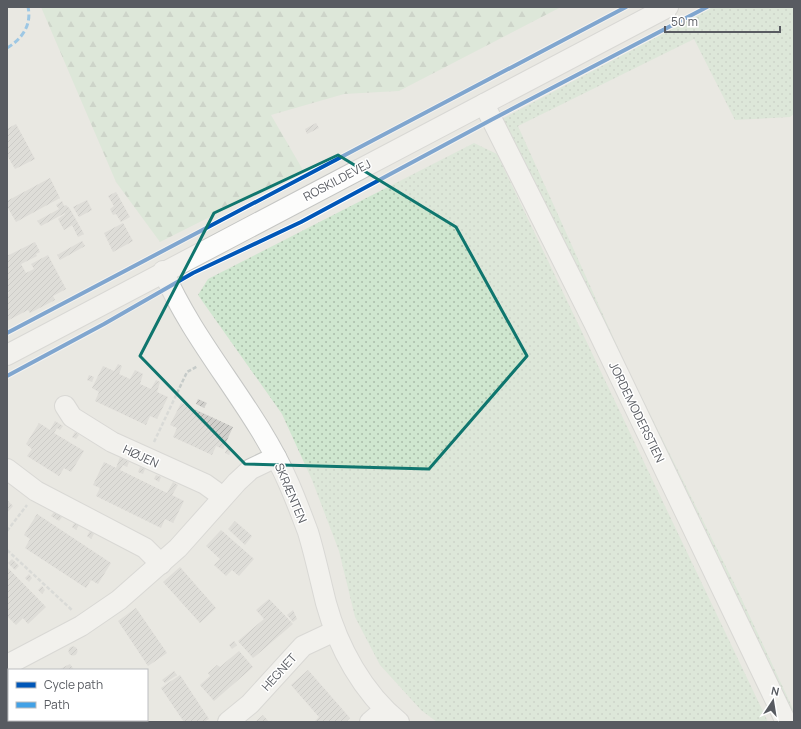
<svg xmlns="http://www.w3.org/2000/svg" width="801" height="729" font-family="Manrope,sans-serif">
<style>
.grass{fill:url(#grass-dots)}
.forest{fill:url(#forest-firs)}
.building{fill:url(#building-hatch)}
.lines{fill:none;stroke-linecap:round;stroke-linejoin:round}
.minor-casing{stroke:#c5c6c4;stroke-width:22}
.path{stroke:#c6cbc9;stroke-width:2.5;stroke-dasharray:4 2;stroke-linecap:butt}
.minor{stroke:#fcfcfb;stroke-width:20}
.quiet{stroke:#42a1e6;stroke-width:3;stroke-dasharray:6 3;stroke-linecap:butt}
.cycleway-casing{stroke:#fff;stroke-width:6}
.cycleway{stroke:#0057b8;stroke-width:4}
.marked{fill:none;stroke:#0f766e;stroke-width:3;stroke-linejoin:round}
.labels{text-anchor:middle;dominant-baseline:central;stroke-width:3;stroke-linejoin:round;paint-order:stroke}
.street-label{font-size:12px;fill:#585b61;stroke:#fff}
</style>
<defs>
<pattern id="grass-dots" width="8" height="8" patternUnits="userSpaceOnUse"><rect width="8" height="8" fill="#cfe6cf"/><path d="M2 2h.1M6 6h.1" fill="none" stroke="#abbdab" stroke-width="1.8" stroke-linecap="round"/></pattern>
<pattern id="forest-firs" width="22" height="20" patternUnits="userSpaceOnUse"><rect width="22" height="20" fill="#cfe6cf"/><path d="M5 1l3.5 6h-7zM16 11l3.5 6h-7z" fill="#abbdab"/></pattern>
<pattern id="building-hatch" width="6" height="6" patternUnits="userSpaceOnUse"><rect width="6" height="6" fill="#d1d0cc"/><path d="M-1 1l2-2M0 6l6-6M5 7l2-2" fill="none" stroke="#acaca9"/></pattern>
</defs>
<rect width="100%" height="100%" fill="#e9e8e2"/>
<g class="grass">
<polygon points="713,7 794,7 794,114 790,117 735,120 694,39 518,126 628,370 736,587 794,711 794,722 502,119"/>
<polygon points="474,143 497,154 768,722 437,722 421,710 380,665 355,617 339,551 312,480 282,414 198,295 208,279"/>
</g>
<polygon class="forest" points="41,7 561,7 399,91 344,94 271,115 303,170 160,242 116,182"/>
<g class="building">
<polygon points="316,123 319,128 307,134 305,129"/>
<polygon points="16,124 35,159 15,169 7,155 7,129"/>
<polygon points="50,178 60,198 16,222 7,206 7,201"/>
<polygon points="116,192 130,217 121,222 116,214 113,215 110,209 114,206 108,196"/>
<polygon points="87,200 92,210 79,217 73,207"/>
<polygon points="62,201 64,206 66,205 70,209 84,234 78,237 72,225 64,230 58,219 65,214 65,213 41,226 37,221 59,209 56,205"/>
<polygon points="123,223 133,241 113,252 104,233"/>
<polygon points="82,241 85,246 60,260 57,255"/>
<polygon points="35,242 40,252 36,254 37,256 21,264 26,273 34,269 31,264 48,255 66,289 53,296 55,300 30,313 28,310 7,321 7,295 9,293 7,289 7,256"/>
<polygon points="118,364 122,366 119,374 130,379 135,370 143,374 140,384 151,389 156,380 160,382 157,392 168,397 157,419 150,416 146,425 95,401 99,392 92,388 103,366 114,371"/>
<polygon points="89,375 94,377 92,382 87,380"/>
<polygon points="198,399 207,403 204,408 196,404"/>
<polygon points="181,403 233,427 223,449 216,446 212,455 173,437 177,428 170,425"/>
<polygon points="55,421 63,426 60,430 57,428 54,433 84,451 71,472 64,468 59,476 27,456 32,449 26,444 39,423 50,430"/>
<polygon points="75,432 79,435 76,439 72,437"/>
<polygon points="227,448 231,450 229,455 225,453"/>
<polygon points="120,457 129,462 127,467 123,465 120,470 167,493 173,482 178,485 172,495 184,501 173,523 165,519 161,528 96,496 100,488 93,485 104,462 116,468"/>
<polygon points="140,467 145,469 143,474 138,472"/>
<polygon points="156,475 161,477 159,482 154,479"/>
<polygon points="7,500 13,506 7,513"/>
<polygon points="54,512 62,517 59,521 51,516"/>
<polygon points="37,514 111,563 98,584 91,580 86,588 25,548 30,539 24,535"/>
<polygon points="235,521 252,536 245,545 228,529"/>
<polygon points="75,522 79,525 76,530 72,527"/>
<polygon points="221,530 254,559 239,576 232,570 226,576 214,565 220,559 206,546"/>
<polygon points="90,531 94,534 91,539 87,536"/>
<polygon points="12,559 19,566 15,570 8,563"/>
<polygon points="7,567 46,607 28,624 23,618 16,625 7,616"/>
<polygon points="180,567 216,608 200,623 163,582"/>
<polygon points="29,574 32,578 29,582 25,578"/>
<polygon points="42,586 45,590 42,594 38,590"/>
<polygon points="269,599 293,624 253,658 238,641 264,619 256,610"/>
<polygon points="136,608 167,653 148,666 118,621"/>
<polygon points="293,610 297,619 293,622 287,615"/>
<polygon points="234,641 237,645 232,649 229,645"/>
<circle cx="73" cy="651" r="4.5"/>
<polygon points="239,651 253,667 214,701 200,685 210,676 208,673 217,665 220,667"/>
<polygon points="70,664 74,670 58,670"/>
<polygon points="308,670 350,718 346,722 314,722 319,717 291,685"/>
<polygon points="174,671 177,675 165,683 162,680"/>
<polygon points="180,675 209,719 204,722 184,722 161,688"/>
<polygon points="7,682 9,686 9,720 30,720 31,722 7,722"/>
<polygon points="263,715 269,722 255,722"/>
</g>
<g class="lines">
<defs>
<g id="minor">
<polyline points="484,104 594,323 786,722"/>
<path d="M163 271C196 347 256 408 289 484 296 500 302 516 308 532 315 555 320 579 326 603 338 647 363 693 399 722"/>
<polyline points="7,355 668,7"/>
<polyline points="65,406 72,417 112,442 205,484 223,497"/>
<polyline points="7,469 36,491 145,548 161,564"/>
<polyline points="7,665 81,626 119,600 178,548 237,482 251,469 276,457"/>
<polyline points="228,722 250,704 303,646 335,631"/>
<polyline points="370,722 384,710"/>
</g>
</defs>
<use href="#minor" class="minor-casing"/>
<g class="path">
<polyline points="154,442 187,372 198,366"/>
<polyline points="7,531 27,505"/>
<polyline points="7,550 73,611"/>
</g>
<use href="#minor" class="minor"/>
<path class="quiet" d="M7 48C22 39 32 25 28 7"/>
<defs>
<g id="cycleway">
<polyline points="7,333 626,7"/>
<polyline points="7,376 104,324 193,273 301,222 491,120 707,7"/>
</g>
</defs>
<use href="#cycleway" class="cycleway-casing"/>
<use href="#cycleway" class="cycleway"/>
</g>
<path d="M0 0H801V729H0ZM338 155 456 227 527 356 429 469 245 464 140 356 214 213Z" fill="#e9e8e2" fill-opacity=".55" fill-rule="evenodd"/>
<path class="marked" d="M338 155 456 227 527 356 429 469 245 464 140 356 214 213Z"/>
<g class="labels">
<g class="street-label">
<text transform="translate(337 180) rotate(-28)">ROSKILDEVEJ</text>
<text transform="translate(637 412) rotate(64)">JORDEMODERSTIEN</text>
<text transform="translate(141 456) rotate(25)">HØJEN</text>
<text transform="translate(291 493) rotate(67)">SKRÆNTEN</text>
<text transform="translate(279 672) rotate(-48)">HEGNET</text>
</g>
</g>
<rect width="801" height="729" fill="none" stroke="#585b61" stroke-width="16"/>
<rect x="8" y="669" width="140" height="52" fill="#ffffff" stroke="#bcbdc0"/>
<rect x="16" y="682" width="20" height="6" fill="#0057b8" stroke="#bcbdc0"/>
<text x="44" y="689" font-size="12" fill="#585b61">Cycle path</text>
<rect x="16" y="702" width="20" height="6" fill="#42a1e6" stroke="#bcbdc0"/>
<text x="44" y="709" font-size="12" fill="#585b61">Path</text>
<g transform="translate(773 701) rotate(12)" stroke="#ffffff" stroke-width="3" paint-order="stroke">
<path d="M0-3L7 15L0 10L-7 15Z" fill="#585b61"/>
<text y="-6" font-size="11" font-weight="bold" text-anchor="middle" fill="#585b61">N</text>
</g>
<path d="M665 26v6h115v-6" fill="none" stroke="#585b61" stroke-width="2"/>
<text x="671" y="26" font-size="12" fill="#585b61" stroke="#ffffff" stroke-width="3" paint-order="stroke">50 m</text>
</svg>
